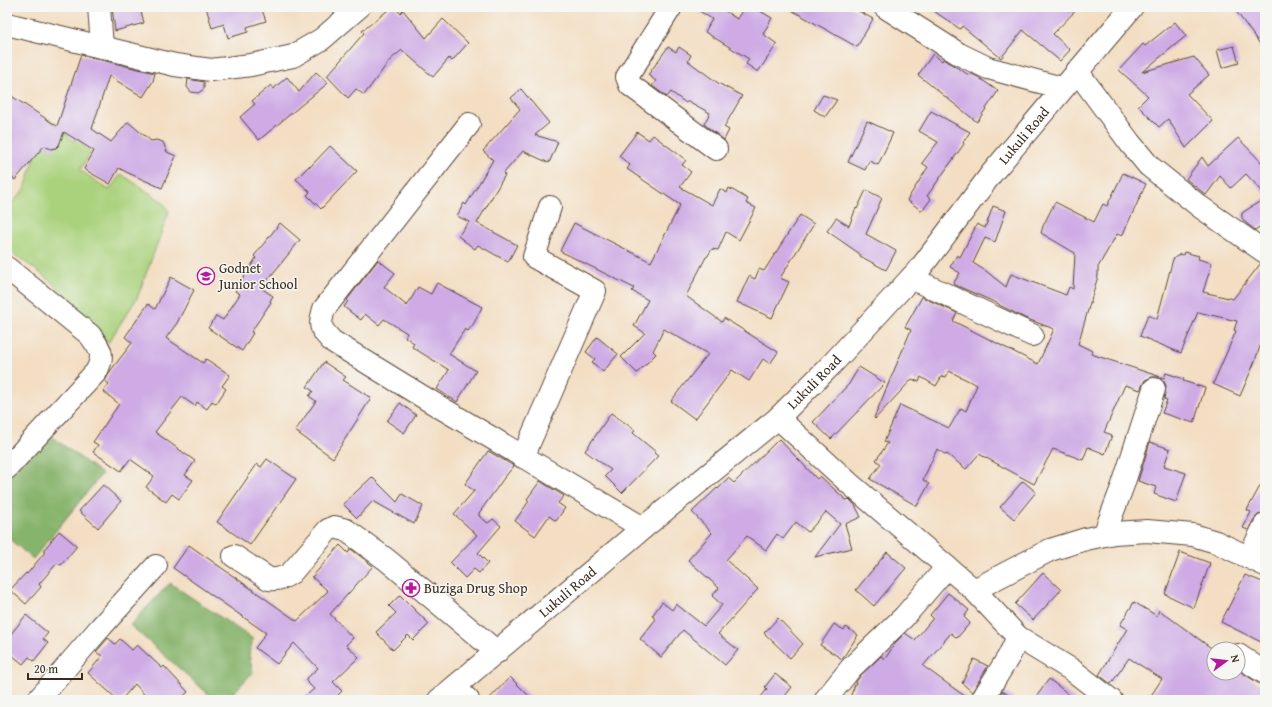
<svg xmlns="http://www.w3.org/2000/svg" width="1272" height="707" font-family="'Gentium Book Plus',serif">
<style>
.green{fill:#aad27d;stroke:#727e4e}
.forest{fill:#87b46c;stroke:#616f45}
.building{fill:#ceabe5}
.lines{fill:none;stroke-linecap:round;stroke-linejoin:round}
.minor-casing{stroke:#574537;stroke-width:24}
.minor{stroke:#fff;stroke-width:22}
.labels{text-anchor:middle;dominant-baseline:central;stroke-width:3;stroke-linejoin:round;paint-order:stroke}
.street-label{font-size:14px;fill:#3b2a1e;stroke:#f6f6f2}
.poi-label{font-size:14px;fill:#3b2a1e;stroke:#f6f6f2;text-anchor:start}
</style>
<rect width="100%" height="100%" fill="#f6f6f2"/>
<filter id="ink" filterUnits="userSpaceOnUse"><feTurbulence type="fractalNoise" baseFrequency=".025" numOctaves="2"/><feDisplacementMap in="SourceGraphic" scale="8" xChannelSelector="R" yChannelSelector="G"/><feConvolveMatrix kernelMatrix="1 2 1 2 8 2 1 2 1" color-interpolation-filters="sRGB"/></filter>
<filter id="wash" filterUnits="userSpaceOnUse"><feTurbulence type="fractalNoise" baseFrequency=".012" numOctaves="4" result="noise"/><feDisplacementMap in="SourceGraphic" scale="16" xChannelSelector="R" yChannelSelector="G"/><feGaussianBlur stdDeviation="0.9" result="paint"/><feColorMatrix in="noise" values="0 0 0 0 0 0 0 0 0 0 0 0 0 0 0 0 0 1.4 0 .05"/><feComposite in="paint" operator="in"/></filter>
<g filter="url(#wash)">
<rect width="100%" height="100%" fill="#f3dec3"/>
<path class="green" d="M49 119 74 141 82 131 87 136 82 145 91 152 80 170 109 190 121 174 163 202 169 212 137 298 108 343C79 306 47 274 7 250V208L25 189 37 149Z"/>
<g class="forest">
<polygon points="47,433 102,474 33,559 7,537 7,479"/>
<polygon points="170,583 253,639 249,655 253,672 227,700 215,700 130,625"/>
</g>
<g id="blocks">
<g class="building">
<polygon points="112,7 140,7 144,23 115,31"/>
<polygon points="206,7 261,7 266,21 247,27 248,32 228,38 224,24 212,28"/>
<polygon points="392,7 395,7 400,13 403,10 426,38 443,19 468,43 452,61 449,58 433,77 402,50 390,60 364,95 356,89 348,98 327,76 364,33 362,31"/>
<polygon points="693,7 719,7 737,19 744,7 753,7 772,18 763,34 777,44 758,72 746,64 749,59 705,32 712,19"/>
<polygon points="786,7 851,7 873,19 857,47"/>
<polygon points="928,7 1079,7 1053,34 1070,50 1060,61 1023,30 1001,58 962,26 960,29"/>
<polygon points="1233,7 1265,7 1265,51"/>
<polygon points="1175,22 1186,36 1142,72 1194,57 1209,75 1187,94 1213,121 1186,148 1168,119 1159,127 1138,106 1148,96 1119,70 1143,44 1145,46"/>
<polygon points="1234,46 1239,63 1222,68 1217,50"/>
<polygon points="668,47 676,52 679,47 691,55 688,61 718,83 742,96 724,127 729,130 724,140 704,124 710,113 688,101 686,103 671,92 667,97 652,86 656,81 648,75"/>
<polygon points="933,54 942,61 943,59 969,75 970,73 978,77 998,91 977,122 918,75"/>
<polygon points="81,55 155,73 153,81 143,97 109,76 92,129 111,142 128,122 151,141 156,140 163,142 167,152 176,156 162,188 126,172 119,168 110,184 84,169 94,151 64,132 59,145 56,148 51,149 44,146 15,180 7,173 7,93 57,126"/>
<polygon points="316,72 328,83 259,140 240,117 255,104 252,101 271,85 273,89 287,77 299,92"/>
<polygon points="188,79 204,82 204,89 198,93 191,92 187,87"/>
<polygon points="521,89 549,123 535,135 558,142 549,163 523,151 503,174 505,175 477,223 517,245 508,262 478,245 475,249 458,236 469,222 457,216 464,203 466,205 493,160 483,151 520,109 511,98"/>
<polygon points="823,95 837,100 825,117 814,110"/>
<polygon points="931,111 970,132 963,142 964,144 927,196 931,199 922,211 907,200 928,167 922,163 938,142 919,131"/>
<polygon points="867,121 893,133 878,165 869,161 865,170 848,162"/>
<polygon points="637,132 649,140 653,135 686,160 682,165 691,172 680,187 712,205 720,189 727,193 729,188 748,199 746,203 756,208 739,240 726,232 718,250 712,249 707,257 706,257 686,296 722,322 724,318 778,352 770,364 763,359 749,381 732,370 695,419 671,401 708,354 664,329 653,351 656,354 637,373 621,357 645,333 634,326 648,300 632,291 634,288 560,251 574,223 651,262 680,205 627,169 630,165 619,156"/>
<polygon points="1238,138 1265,166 1265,194 1246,174 1231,188 1220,176 1206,195 1186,179 1202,157 1208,166"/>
<polygon points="330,146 357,171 321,209 307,195 310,192 296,179 309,166 310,167"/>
<polygon points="1123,173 1146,184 1122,236 1117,234 1098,267 1098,276 1078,344 1092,351 1091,354 1164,378 1166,373 1184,379 1183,381 1205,388 1194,423 1162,413 1167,400 1164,399 1166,386 1164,381 1158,377 1152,377 1145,380 1140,390 1125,385 1104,432 1112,435 1105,454 1088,447 1083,460 1053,449 1034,484 979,454 966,469 947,454 946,455 937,449 923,480 929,484 917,506 870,479 881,464 876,460 888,443 884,442 900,405 949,428 961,408 966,411 977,385 949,371 946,377 942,376 936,386 921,377 919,382 912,379 875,419 874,418 911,330 905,327 922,297 957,313 953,321 1038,364 1054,329 1025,318 999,305 999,304 953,284 960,273 950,267 957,255 960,257 977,224 985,228 993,206 1006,211 995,242 985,238 973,263 986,271 1006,287 1011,274 1066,295 1069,287 1073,289 1075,253 1041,233 1043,226 1055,202 1094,222 1103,204 1107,206"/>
<polygon points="866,190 882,198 866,234 896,251 886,270 860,256 860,254 827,231 836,218 849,226 856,208 857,209"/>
<polygon points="1265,198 1265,223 1255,230 1246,223 1242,218 1242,213"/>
<polygon points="800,215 814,224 780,278 789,282 772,318 737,302 749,276 755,279 759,269 764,271"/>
<polygon points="280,223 300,240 261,288 273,296 270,301 271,302 251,332 253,333 242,351 208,328 216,316 223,320 240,294 235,291 256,258 254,256"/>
<polygon points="1184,252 1199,256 1198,259 1212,263 1203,292 1233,299 1261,263 1265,264 1265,333 1253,366 1240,396 1213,384 1236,331 1234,330 1237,321 1198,312 1181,353 1140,336 1148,315 1157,319 1173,259 1180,254 1183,255"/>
<polygon points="378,260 395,273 384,287 407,306 418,287 431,294 437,283 482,307 474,323 468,331 465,329 449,354 476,371 457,402 437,389 449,370 412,347 414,343 405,337 407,333 384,319 379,325 365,314 361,320 344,307 348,301 347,300"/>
<polygon points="171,277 194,290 177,323 166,338 203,363 206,359 230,375 222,386 226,389 216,404 212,401 207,409 197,402 195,406 182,397 155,432 195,461 185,475 193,480 179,499 172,494 166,502 146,487 154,476 130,459 121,471 93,452 98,445 93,442 119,404 103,391 109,384 105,381 111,370 132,343 125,337 148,304 155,309"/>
<polygon points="597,337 618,354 603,372 592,362 595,359 586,352"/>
<polygon points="324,362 346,377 343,380 371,398 333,458 295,431 316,401 309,396 313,391 307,387"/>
<polygon points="859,367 885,383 831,439 813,422 849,384"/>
<polygon points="400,403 416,415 404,433 387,421"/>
<polygon points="611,413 635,430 633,433 656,452 654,453 658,456 622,493 605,476 611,470 585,451"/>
<polygon points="779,439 817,479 820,476 846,500 849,499 855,505 861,517 845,524 852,548 815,557 840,524 826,512 808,532 796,522 783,539 777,534 766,550 747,536 726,560 758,589 718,634 738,650 725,665 683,630 661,657 640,639 656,619 652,616 662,602 672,610 676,604 704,626 722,605 712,596 719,588 688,560 712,533 692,512 717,488 718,489 728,478 734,483"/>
<polygon points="1150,442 1170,449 1164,466 1186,473 1176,502 1154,494 1156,487 1138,481"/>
<polygon points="488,451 514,466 504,478 479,513 479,516 488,523 493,519 501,526 478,553 488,563 479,573 474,569 465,578 450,563 477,535 454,514 474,491 465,484"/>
<polygon points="267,459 296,479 250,545 217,522 257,464 261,467"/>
<polygon points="372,477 397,502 402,494 423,506 414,524 373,501 357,518 343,504"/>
<polygon points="1265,477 1265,513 1258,515 1254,519 1248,530 1243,528 1251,512 1247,510"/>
<polygon points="540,481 564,496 558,503 565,508 556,521 549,516 535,536 515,521 529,501 527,499"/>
<polygon points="1023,481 1036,492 1014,519 1000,507"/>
<polygon points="103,485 121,501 98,528 79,511"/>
<polygon points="59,531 77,546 61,565 57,563 39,584 41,587 26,604 10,590 26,573 27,574 45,552 43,551"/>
<polygon points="189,545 297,621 328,591 312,577 340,545 348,553 351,549 373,566 330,614 353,638 346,645 359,657 333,682 342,691 333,700 301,700 314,689 305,680 318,668 294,643 277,664 255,648 266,633 173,568"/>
<polygon points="887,552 906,568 874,606 856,590"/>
<polygon points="1180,552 1210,563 1194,608 1165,594"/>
<polygon points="1043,573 1061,590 1033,620 1015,604"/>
<polygon points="1245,575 1265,583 1265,644 1221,622"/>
<polygon points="948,593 969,610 964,617 970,623 957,638 951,633 923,666 970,700 849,700 856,682 860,676 881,656 885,659 896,642 905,633 915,640 933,618 930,615"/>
<polygon points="400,595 429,624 413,640 408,635 393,650 376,632 396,613 389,606"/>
<polygon points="1134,602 1157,616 1159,610 1214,650 1214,673 1238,673 1238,670 1258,683 1265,685 1265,700 1148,700 1162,679 1129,658 1111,684 1099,675 1127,629 1120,625"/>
<polygon points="26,615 48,633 43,639 48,643 34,661 29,657 23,664 7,651 7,639"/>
<polygon points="778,618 803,644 790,658 764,633"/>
<polygon points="834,624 844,630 846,627 858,635 842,659 820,645"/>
<polygon points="108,638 115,644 120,639 132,650 137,645 162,668 164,666 188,692 179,700 149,700 135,684 121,700 118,700 88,673 102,656 96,652"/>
<polygon points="974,659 988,666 972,692 962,683"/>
<polygon points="775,674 792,687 782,700 759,700 767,689 765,687"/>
<polygon points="510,677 533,700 488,700"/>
<polygon points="1049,679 1076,700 1034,700"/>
<polygon points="1002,691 1017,700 997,700"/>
</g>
</g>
</g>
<g filter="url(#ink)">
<use href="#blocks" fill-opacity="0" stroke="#574537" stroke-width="1"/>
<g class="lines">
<defs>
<g id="minor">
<polyline points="99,7 102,46"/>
<polyline points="671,7 627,77 630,85 716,149"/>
<polyline points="885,7 959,54 988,68 1062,88"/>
<polyline points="7,24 175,65 211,70 251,65 293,56 322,39 359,7"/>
<polyline points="1077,71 1130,143 1149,166 1199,206 1265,252"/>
<path d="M469 124 324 309C319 327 320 328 332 341L428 400 643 528"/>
<path d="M7 268 90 335C101 350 105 355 96 372L7 468"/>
<polyline points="911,278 1032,335"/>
<polyline points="778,418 849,483 974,590 1018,637 1009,656 982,700"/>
<polyline points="523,457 595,291 534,257 550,207"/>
<polyline points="1104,535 1123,485 1154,389"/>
<path d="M234 556 269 579C278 580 284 578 291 573L328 530 334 527 346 530 387 560 497 652"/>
<polyline points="1249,557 1265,525"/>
<polyline points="974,590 1050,550 1086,539 1114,533 1147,531 1193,535 1216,542 1265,565"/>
<polyline points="1018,637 1072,670 1111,700"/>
<polyline points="1238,655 1265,673"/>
<polyline points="455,687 468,700"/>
<polyline points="826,699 851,668 904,617 947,567"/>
<polyline points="38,700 100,628 156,566"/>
<path id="s1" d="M439 700 643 528 778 418 832 364 922 266 992 173 1132 7"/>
</g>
</defs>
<use href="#minor" class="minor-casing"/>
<use href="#minor" class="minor"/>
</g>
</g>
<defs>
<symbol id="school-ring" viewBox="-11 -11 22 22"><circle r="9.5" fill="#f6f6f2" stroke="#b5179e" stroke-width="1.5"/><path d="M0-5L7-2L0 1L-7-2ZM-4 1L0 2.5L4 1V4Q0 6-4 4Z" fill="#b5179e"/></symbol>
<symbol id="pharmacy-ring" viewBox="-11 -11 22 22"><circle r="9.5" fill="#f6f6f2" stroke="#b5179e" stroke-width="1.5"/><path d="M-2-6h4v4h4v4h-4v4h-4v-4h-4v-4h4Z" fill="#b5179e"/></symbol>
</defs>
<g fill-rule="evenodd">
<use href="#school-ring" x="196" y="266" width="20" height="20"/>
<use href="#pharmacy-ring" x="401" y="578" width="20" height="20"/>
</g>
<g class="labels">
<g class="street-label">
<text stroke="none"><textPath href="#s1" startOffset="816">Lukuli Road</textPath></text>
<text stroke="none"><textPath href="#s1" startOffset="492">Lukuli Road</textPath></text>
<text stroke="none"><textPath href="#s1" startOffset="168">Lukuli Road</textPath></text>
</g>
<g class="poi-label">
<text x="219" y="268">Godnet<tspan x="219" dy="16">Junior School</tspan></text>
<text x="424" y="588">Buziga Drug Shop</text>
</g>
</g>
<rect width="1272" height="707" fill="none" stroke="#f6f6f2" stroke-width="24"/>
<g transform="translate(1226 661) rotate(75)"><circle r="19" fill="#f6f6f2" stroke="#aba49d"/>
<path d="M0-3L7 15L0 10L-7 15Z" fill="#b5179e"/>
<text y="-6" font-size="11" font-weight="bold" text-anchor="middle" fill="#3b2a1e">N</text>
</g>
<path d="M28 673v6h54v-6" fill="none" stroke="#3b2a1e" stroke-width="2"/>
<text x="34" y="673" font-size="12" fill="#3b2a1e" stroke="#f6f6f2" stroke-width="3" paint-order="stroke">20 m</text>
</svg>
